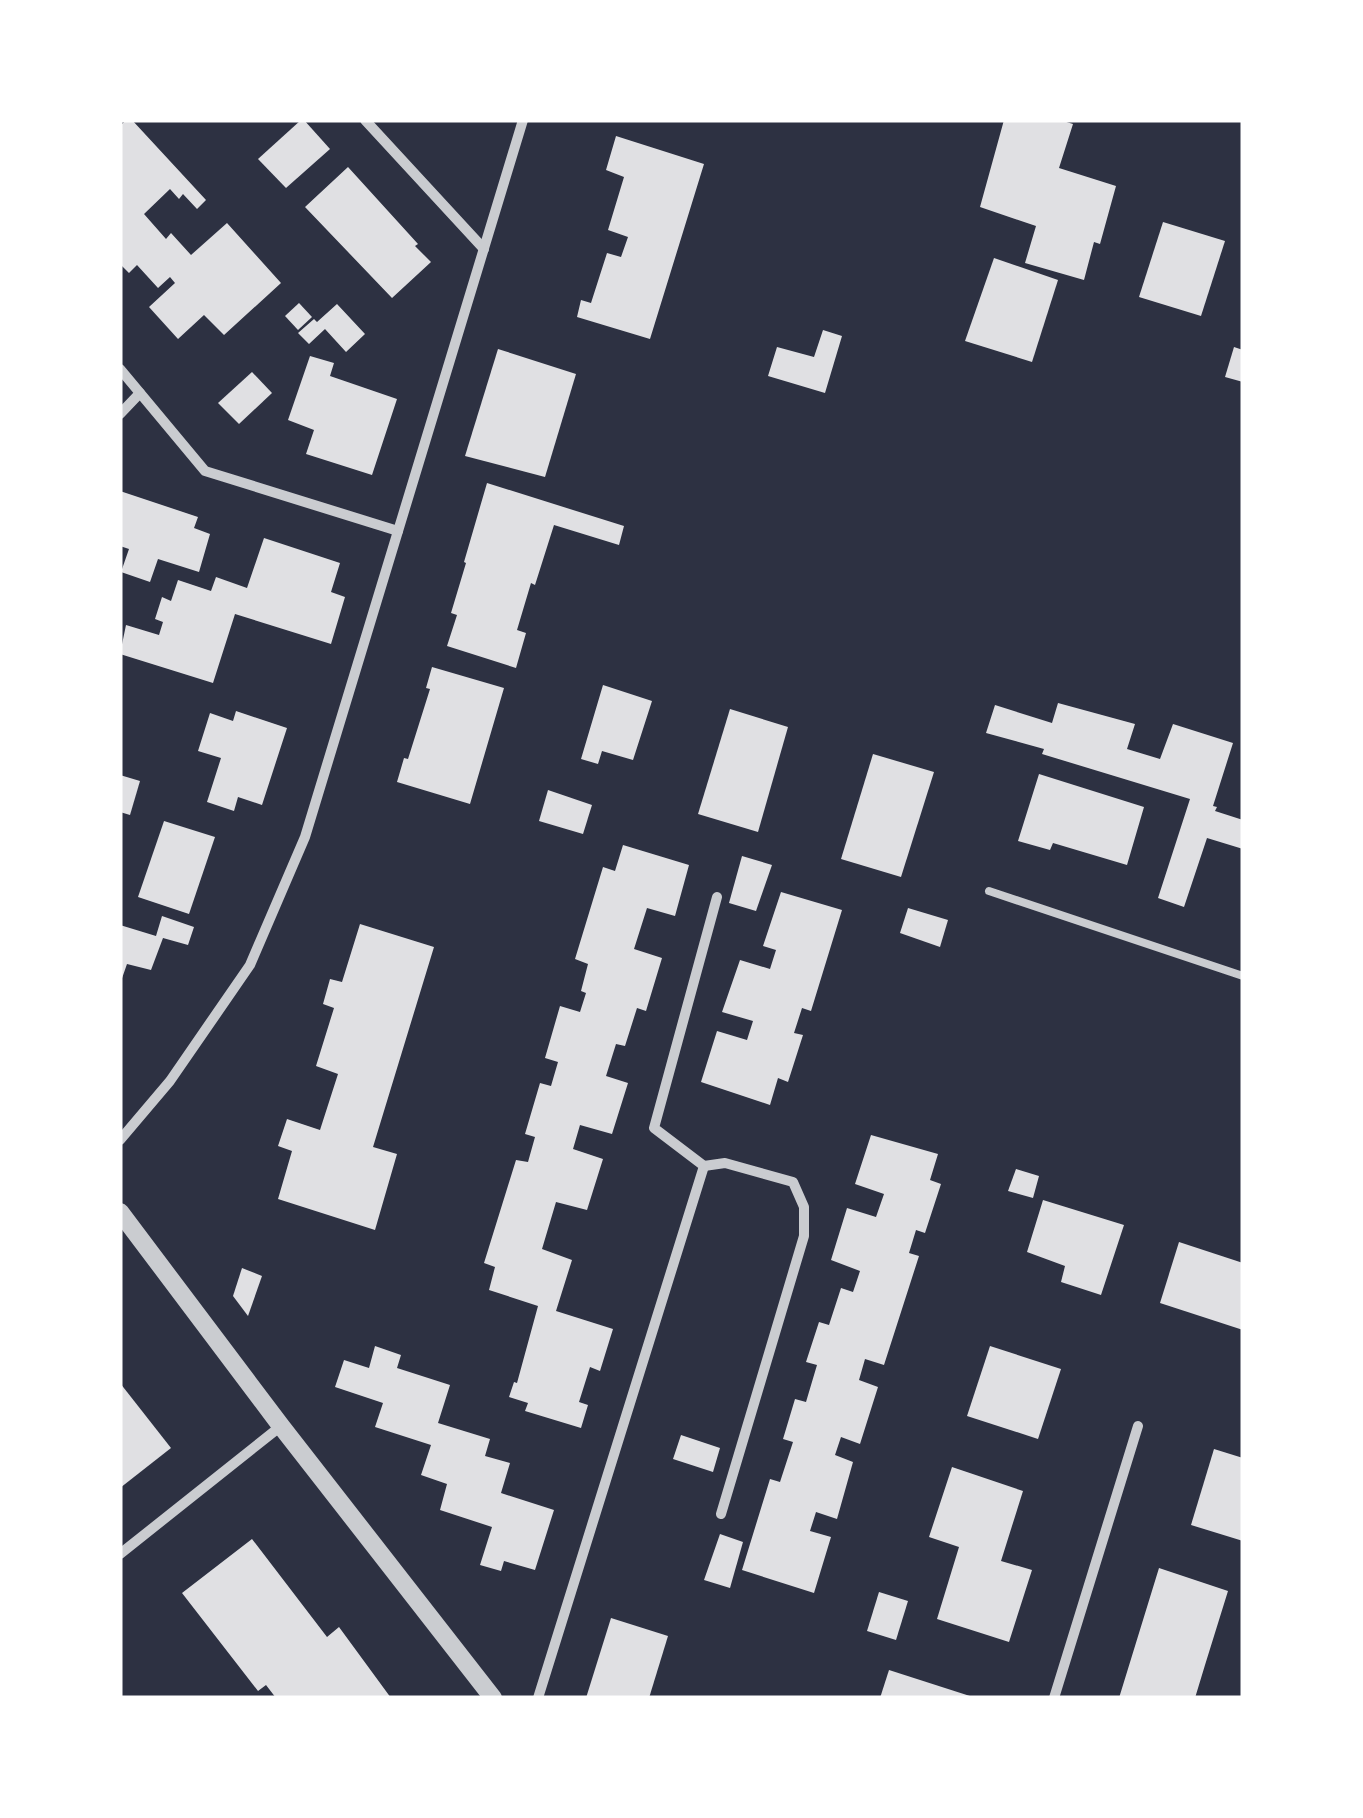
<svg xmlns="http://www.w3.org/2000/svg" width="1363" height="1818" font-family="'Public Sans',sans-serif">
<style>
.building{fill:#e0e0e3}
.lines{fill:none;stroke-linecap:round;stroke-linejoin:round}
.service{stroke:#caccd0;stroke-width:8}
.minor{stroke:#caccd0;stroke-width:10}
.tertiary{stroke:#caccd0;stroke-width:18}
</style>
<rect width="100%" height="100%" fill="#2d3142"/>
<g class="building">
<polygon points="126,120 132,120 206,200 197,209 183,194 179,199 170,189 144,214 166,239 171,233 191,255 227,223 281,283 224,335 204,315 178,339 149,307 175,283 170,277 158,288 137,265 129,273 120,264 120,126"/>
<polygon points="301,120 304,120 330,149 286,188 258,159"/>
<polygon points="1004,120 1060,120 1073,124 1059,168 1116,186 1100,244 1094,242 1084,280 1025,263 1036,226 980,207"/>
<polygon points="616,136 704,164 650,339 577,317 581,300 591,303 607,253 621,257 628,237 608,230 624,177 606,170"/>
<polygon points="348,167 418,244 415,246 431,262 392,298 305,207"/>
<polygon points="1163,222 1225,241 1201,316 1139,297"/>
<polygon points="994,258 1058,280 1032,362 965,341"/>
<polygon points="299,303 312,317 298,330 285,316"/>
<polygon points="337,304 365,334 346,352 325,329 309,344 298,333 314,319 317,322"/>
<polygon points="823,330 842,336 825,393 768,376 777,347 814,357"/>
<polygon points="1234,347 1243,350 1243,382 1225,377"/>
<polygon points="498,349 576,374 545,477 465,456"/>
<polygon points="310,356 334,363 330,376 397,399 372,475 306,454 314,430 288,420"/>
<polygon points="252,372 272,393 239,424 218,403"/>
<polygon points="487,483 624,526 619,545 554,525 535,585 531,583 517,630 526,633 516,668 447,646 457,615 451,613 466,563 464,562"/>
<polygon points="120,491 198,517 194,528 210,534 199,572 158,559 150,582 121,572 129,549 120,546"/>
<polygon points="264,538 340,563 331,592 345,597 331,644 235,614 213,683 120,654 126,625 159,635 163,622 155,619 162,597 171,601 178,580 211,591 216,577 247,588"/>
<polygon points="432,667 504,688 470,804 397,782 404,758 408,759 430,689 426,688"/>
<polygon points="603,685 652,701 633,760 602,751 598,764 581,759"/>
<polygon points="1058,703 1135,724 1127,749 1160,759 1173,724 1233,743 1213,806 1217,807 1215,811 1243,820 1243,849 1207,838 1184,907 1158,898 1190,799 1042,754 1044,749 986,733 995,705 1052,723"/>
<polygon points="730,709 788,727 758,832 698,814"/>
<polygon points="236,711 287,728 262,805 238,797 234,811 207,802 221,758 198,751 210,713 233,721"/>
<polygon points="873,754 934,772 901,877 841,859"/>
<polygon points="1039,774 1144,807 1127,865 1053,843 1050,850 1018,841"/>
<polygon points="120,775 140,781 130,815 120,812"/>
<polygon points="548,790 592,805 583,834 539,821"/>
<polygon points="164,821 215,837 189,914 138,897"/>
<polygon points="623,845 689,865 675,916 647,908 634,949 662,958 646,1011 637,1008 625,1046 616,1044 606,1076 628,1083 612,1134 580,1125 573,1149 603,1159 587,1210 556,1202 542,1249 572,1260 556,1311 613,1329 600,1371 590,1367 579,1402 588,1405 581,1428 525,1411 528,1403 509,1397 514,1382 517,1383 538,1306 489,1290 495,1267 484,1263 516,1160 528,1162 535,1137 525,1134 540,1083 551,1086 558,1062 545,1058 560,1006 580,1012 586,993 581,991 588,964 575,959 603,867 615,871"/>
<polygon points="742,856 772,865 756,911 729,903"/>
<polygon points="781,892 842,910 811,1011 802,1008 794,1033 803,1035 788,1082 778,1078 770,1105 701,1082 717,1031 747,1040 753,1021 722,1012 740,960 770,969 776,950 763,946"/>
<polygon points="908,908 948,920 940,947 900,933"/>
<polygon points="162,916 194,927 188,945 163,938 151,970 127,964 120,984 120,925 156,936"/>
<polygon points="360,924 434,947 373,1147 397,1154 375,1230 278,1199 292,1151 278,1146 287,1119 320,1130 338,1074 316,1066 334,1008 323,1004 330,979 342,982"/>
<polygon points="871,1135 938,1154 930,1180 941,1184 925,1233 916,1230 909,1253 919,1256 884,1365 865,1359 859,1380 878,1387 860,1444 841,1437 835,1455 853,1462 837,1519 816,1512 810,1531 831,1537 814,1593 742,1570 770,1479 780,1482 793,1442 783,1439 795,1399 806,1402 817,1365 806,1362 819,1322 829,1325 841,1288 853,1292 860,1271 831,1260 847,1208 876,1217 884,1194 855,1184"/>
<polygon points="1016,1169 1039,1176 1033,1198 1008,1191"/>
<polygon points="1043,1200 1124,1225 1101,1295 1061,1282 1065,1266 1027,1252"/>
<polygon points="1179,1242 1243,1263 1243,1330 1160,1303"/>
<polygon points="242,1268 262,1276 248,1316 233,1296"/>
<polygon points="375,1346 401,1355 397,1368 450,1385 438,1423 490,1439 485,1456 510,1463 501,1493 554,1510 535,1570 504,1561 501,1571 480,1565 492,1527 440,1510 447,1484 421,1475 431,1445 375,1427 383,1403 335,1387 344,1360 369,1368"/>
<polygon points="990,1346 1061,1369 1038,1439 967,1416"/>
<polygon points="120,1383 171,1448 120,1488"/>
<polygon points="681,1435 720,1448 713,1472 673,1459"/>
<polygon points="1214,1449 1243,1458 1243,1541 1191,1525"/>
<polygon points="952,1467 1023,1491 1001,1561 1032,1570 1009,1642 937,1619 959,1547 929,1537"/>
<polygon points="720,1534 743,1542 730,1588 704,1580"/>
<polygon points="252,1539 327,1637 339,1627 391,1698 276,1698 266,1685 258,1691 182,1593"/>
<polygon points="1159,1568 1228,1591 1205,1665 1195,1698 1119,1698"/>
<polygon points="879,1592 908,1601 896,1640 867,1631"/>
<polygon points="611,1618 668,1636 649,1698 586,1698"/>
<polygon points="889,1670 973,1697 973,1698 880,1698"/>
</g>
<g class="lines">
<polyline class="service" points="989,891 1243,976"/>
<g class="minor">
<polyline points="365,120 484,249"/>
<polyline points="120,369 205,471 398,531"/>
<polyline points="120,414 140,393"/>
<polyline points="120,1140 170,1081 250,965 305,837 523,120"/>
<polyline points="704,1166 725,1163 793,1182 804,1207 804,1236 721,1514"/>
<polyline points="120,1554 281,1426"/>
<polyline points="538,1698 704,1166 654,1128 717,897"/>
<polyline points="1054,1698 1138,1426"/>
</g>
<polyline class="tertiary" points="120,1212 281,1426 493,1698"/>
</g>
<rect width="1363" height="1818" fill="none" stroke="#ffffff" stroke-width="245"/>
</svg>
